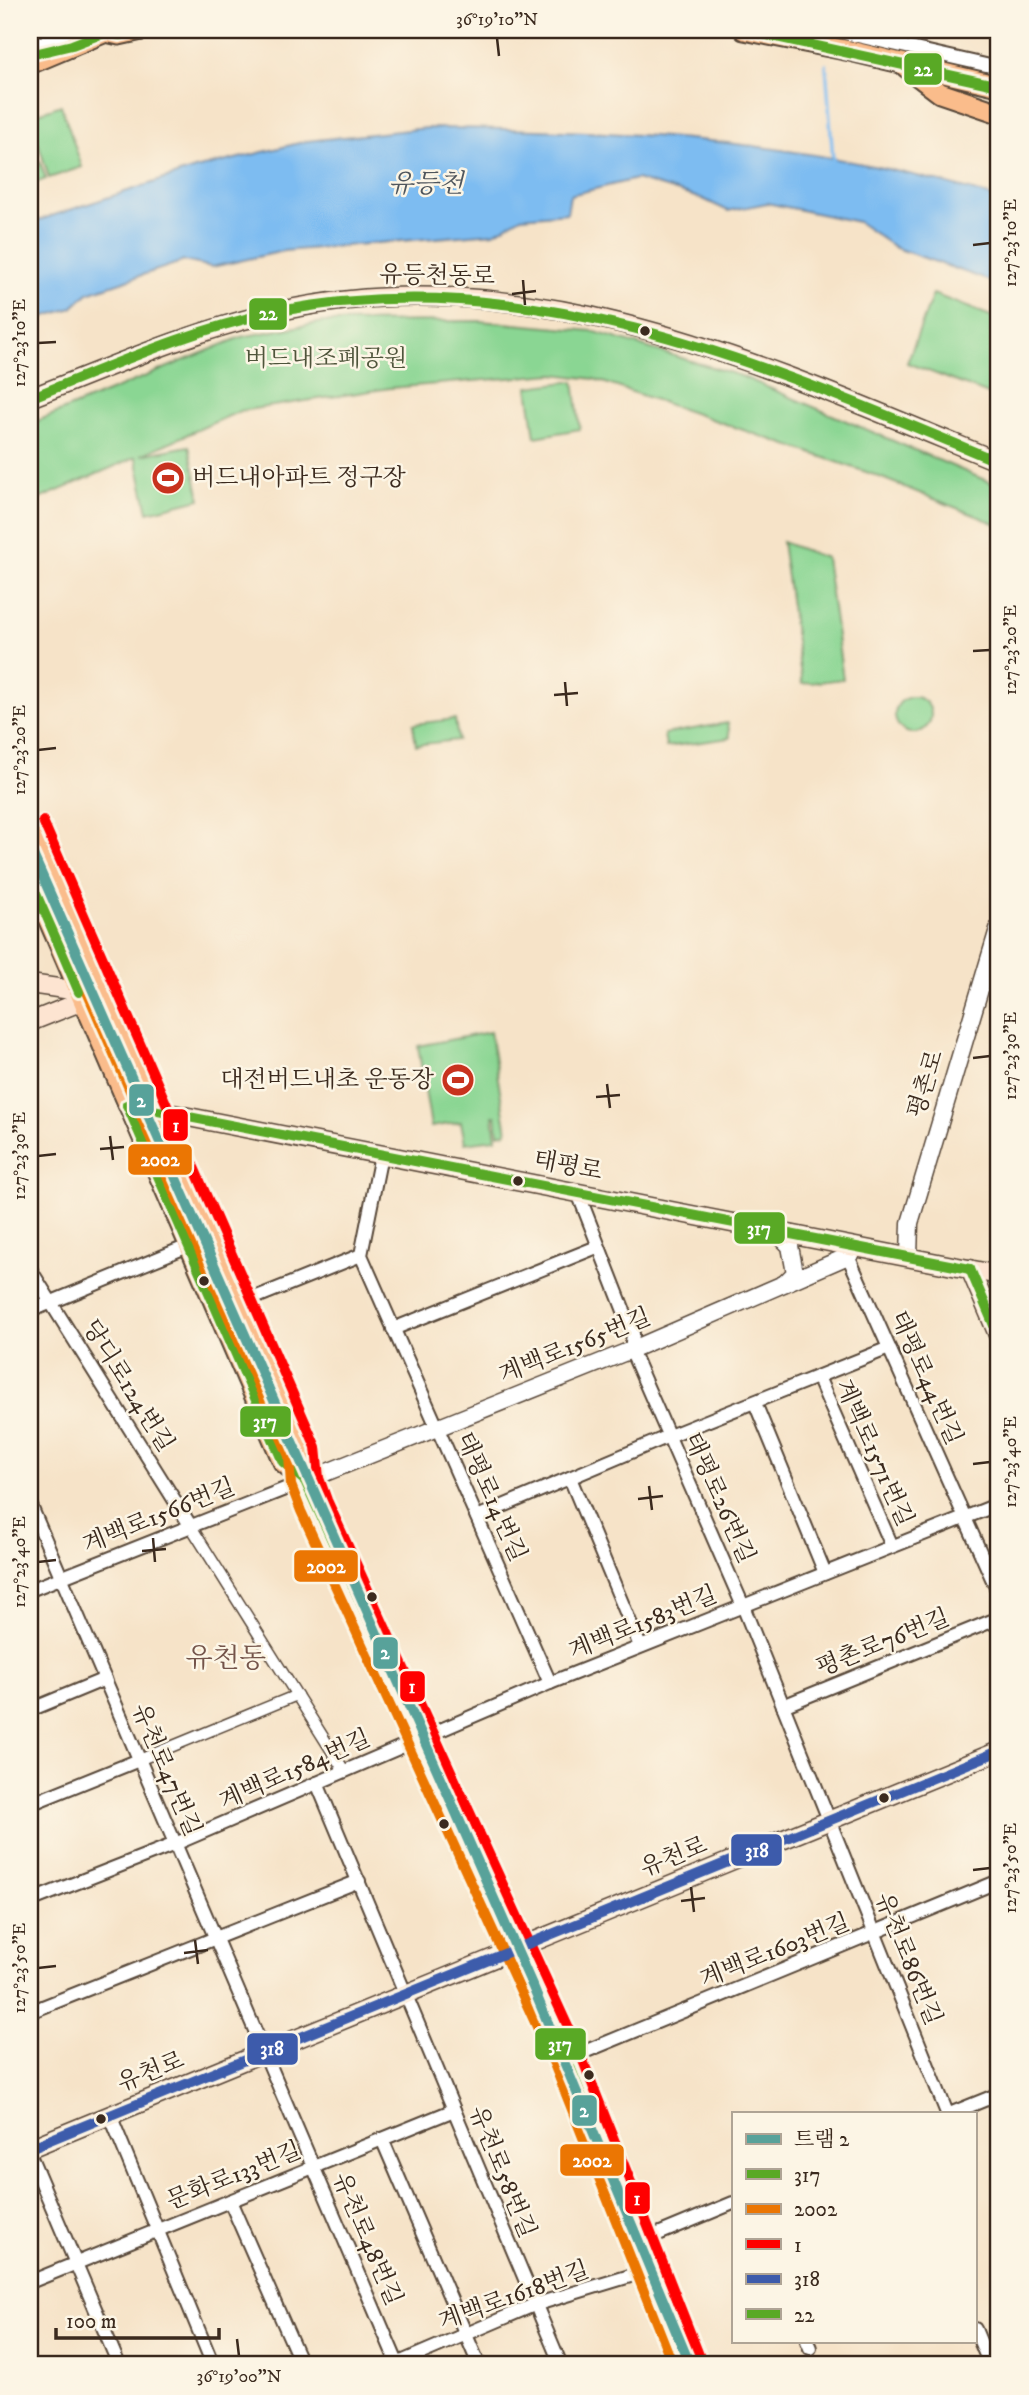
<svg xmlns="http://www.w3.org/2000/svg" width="1029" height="2395" font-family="'IM FELL DW Pica','Noto Serif KR',serif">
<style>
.green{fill:#8ad693;stroke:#628058;stroke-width:2}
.water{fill:#7dbcf1;stroke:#5c7388;stroke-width:2}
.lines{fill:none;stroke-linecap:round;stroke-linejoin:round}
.stream{stroke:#7dbcf1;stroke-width:3.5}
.pedestrian-casing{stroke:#574638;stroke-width:13}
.minor-casing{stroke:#574638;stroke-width:16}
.tertiary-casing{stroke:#574638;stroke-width:19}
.secondary-casing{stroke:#574638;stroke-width:21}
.primary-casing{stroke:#574638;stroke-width:23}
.pedestrian{stroke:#fff;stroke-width:10}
.minor{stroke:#fff;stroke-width:12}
.tertiary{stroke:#fff;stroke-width:16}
.secondary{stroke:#fde4d1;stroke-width:18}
.primary{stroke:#fabc8b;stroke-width:19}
.bus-1-casing{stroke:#fcf5e5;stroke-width:16}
.bus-2-casing{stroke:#fcf5e5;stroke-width:16}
.bus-3-casing{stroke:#fcf5e5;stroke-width:16}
.bus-4-casing{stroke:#fcf5e5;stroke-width:16}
.bus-5-casing{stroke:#fcf5e5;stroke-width:16}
.bus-1{stroke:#59a925;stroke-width:10}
.bus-2{stroke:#eb7603;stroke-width:10}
.bus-3{stroke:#f00;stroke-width:10}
.bus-4{stroke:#3d5bab;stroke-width:10}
.bus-5{stroke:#59a925;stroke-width:10}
.tram-1-casing{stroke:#fcf5e5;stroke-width:16}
.tram-1{stroke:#58a29a;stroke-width:10}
.ticks{fill:none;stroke:#3b2a1e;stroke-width:2.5}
.bus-dot{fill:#3b2a1e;stroke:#fcf5e5;stroke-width:2.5}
.labels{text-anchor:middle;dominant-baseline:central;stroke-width:5;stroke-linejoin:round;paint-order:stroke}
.street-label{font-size:24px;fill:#3b2a1e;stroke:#fcf5e5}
.park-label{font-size:24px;fill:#4f553b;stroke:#fcf5e5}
.poi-label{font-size:24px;fill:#3b2a1e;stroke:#fcf5e5;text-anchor:start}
.water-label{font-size:26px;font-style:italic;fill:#4f565d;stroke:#fcf5e5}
.quarter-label{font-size:28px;fill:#74544a;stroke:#fcf5e5}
.line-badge{stroke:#fcf5e5;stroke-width:2.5}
.badge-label{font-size:19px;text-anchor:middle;font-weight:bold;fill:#fff}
.neatline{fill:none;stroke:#3b2a1e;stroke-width:2.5}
.ticks-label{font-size:18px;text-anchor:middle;fill:#3b2a1e}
</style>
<rect width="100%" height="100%" fill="#fcf5e5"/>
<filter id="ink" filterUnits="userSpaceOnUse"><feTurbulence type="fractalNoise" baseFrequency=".0143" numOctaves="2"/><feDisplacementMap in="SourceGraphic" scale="14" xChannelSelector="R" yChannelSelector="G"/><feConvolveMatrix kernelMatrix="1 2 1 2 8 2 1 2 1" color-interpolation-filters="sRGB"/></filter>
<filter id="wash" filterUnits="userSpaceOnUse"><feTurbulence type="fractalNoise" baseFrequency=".00686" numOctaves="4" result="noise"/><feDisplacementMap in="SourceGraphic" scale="28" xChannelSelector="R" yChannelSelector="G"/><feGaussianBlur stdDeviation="1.57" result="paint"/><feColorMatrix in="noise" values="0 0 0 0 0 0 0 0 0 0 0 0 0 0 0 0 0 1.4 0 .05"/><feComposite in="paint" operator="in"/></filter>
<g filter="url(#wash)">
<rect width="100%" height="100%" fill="#f6e3c8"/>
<g class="green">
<polygon points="61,105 82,167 49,178 30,116"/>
<polygon points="40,162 46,179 30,185 30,166"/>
<polygon points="933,294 999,319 999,398 907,363"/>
<polygon points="480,321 592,331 741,376 999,486 999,525 872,474 594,379 554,374 390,388 240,411 141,455 189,446 200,499 148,512 136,457 30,503 30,424 241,337 324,322"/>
<polygon points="574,381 580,429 535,437 528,387"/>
<polygon points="782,542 826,558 843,679 802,684"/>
<circle cx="913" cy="715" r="18"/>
<polygon points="455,719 458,740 416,745 413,724"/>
<polygon points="728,723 730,738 666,747 664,734"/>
<polygon points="490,1032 507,1132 498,1134 496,1116 493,1116 496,1139 465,1143 461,1122 431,1127 418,1046"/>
</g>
<path class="water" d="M427 128C620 129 815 140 999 199V284L896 248 858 222 767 203 728 211 703 199 636 179 570 195 567 213 521 217 494 233 284 251 212 267 184 261 88 293 72 308 30 321V223L195 169 307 141Z"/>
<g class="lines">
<polyline class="stream" points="826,65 833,161"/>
</g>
</g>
<g filter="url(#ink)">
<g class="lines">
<defs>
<g id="pedestrian">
<polyline points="190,1525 345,1772"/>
<polyline points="139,1760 297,1695"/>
</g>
<g id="minor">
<polyline points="831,30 999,68"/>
<polyline points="30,37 37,44 83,30"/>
<polyline points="381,1155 361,1255 550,1683"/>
<polyline points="578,1193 633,1334 631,1350 743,1606 947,2113"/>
<polyline points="848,1256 999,1594"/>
<polyline points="30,1269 190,1525"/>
<polyline points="237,1305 361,1255"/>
<polyline points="30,1311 210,1237"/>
<polyline points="393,1329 597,1247"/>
<polyline points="818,1377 892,1546"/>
<polyline points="755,1403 825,1573"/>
<polyline points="570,1478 640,1646"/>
<polyline points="30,1504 398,2365"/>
<polyline points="477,1517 669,1436 889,1348"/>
<polyline points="30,1590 305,1481"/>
<polyline points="783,1706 999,1618"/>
<polyline points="30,1710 105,1679"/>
<polyline points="317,1783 561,2365"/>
<polyline points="30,1804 139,1760"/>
<polyline points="30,1901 175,1844 550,1683 999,1504"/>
<polyline points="30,2012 359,1881"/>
<polyline points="567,2059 999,1881"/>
<polyline points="952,2113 999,2094"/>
<polyline points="110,2115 213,2365"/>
<polyline points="382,2139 479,2365"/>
<polyline points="30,2155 119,2365"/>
<polyline points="230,2201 302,2365"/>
<polyline points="639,2242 733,2203"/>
<polyline points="30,2282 454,2110"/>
<polyline points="975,2329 990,2365"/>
<polyline points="807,2341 810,2348"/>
<polyline points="394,2365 534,2305 650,2270"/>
</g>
<g id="tertiary">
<polyline points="775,1231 790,1246 795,1273 785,1283"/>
<polyline points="909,1257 910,1223 999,926"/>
<polyline points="305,1481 631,1350 848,1256 858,1247"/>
</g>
<g id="secondary">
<path d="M30 398C112 366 194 330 280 311 533 256 771 368 999 462"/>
<polyline points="30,984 92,993"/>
<polyline points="30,1022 95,996"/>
<polyline points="127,1105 999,1275"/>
<polyline points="970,1269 999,1337"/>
<polyline points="30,2148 999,1751"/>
</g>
<g id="primary">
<polyline points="744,30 850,51 999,86"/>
<polyline points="30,64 106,32 119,35 142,30"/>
<polyline points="906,67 940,93 999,113"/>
<polyline points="30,827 156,1111 303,1453 305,1481 314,1505 567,2059 688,2365"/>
<polyline points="30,877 283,1462 305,1481"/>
</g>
</defs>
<use href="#pedestrian" class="pedestrian-casing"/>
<use href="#minor" class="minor-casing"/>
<use href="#tertiary" class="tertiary-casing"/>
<use href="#secondary" class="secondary-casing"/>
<use href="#primary" class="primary-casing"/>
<use href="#pedestrian" class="pedestrian"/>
<use href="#minor" class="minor"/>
<use href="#tertiary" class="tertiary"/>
<use href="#secondary" class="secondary"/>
<use href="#primary" class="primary"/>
<defs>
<g id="bus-1">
<polyline points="127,1105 283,1462 305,1481 567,2059 688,2365"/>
<polyline points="127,1105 970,1269"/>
<polyline points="970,1269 999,1337"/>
</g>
<polyline id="bus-2" points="30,861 289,1456 291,1485 301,1511 554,2064 673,2365"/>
<polyline id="bus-3" points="43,821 316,1447 319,1478 327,1500 580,2053 701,2360"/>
<polyline id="bus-4" points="30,2148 999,1751"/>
<g id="bus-5">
<polyline points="744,30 999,86"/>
<polyline points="30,55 72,45 106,32 119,35 142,30"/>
<path d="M30 398C111 366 194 328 280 311 535 262 768 366 999 462"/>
<polyline points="30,877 79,992"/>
</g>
</defs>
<use href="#bus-1" class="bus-1-casing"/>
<use href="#bus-2" class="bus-2-casing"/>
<use href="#bus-3" class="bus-3-casing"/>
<use href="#bus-4" class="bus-4-casing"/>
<use href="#bus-5" class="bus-5-casing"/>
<use href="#bus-1" class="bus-1"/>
<use href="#bus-2" class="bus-2"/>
<use href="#bus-3" class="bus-3"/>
<use href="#bus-4" class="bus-4"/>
<use href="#bus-5" class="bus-5"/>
<defs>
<polyline id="tram-1" points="30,848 533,1987 690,2365"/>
</defs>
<use href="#tram-1" class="tram-1-casing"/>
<use href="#tram-1" class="tram-1"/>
</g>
</g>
<path class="ticks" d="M497 38 499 56M973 245 990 243M523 280 525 305M512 294 536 291M38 343 56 342M973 651 990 650M565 682 567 706M554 695 578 693M38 750 56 748M973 1058 990 1056M607 1084 610 1108M596 1097 620 1095M110 1136 113 1160M100 1149 124 1147M38 1156 56 1154M973 1464 990 1462M649 1486 652 1510M638 1499 663 1496M153 1538 155 1562M142 1551 166 1549M38 1562 56 1560M973 1870 990 1868M691 1887 694 1912M681 1901 705 1898M195 1940 198 1964M184 1953 208 1950M38 1968 56 1966M237 2339 239 2356"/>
<defs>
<symbol id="stadium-disc" viewBox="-11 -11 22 22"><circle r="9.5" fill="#c8321e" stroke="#fcf5e5"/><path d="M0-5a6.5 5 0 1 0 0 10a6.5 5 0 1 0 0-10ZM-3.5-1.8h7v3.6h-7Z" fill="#fff"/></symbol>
</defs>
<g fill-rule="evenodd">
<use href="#stadium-disc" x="149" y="459" width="38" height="38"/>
<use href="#stadium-disc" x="439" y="1061" width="38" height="38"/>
</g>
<g class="bus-dot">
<circle cx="645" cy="331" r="6"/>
<circle cx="518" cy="1181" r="6"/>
<circle cx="204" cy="1281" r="6"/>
<circle cx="372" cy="1597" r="6"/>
<circle cx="884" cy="1798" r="6"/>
<circle cx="444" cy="1824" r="6"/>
<circle cx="589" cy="2075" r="6"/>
<circle cx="101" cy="2119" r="6"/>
</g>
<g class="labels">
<g class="street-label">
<text transform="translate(437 276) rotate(1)">유등천동로</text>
<text transform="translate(926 1084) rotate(-73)">평촌로</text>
<text transform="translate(568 1166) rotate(11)">태평로</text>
<text transform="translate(575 1346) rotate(-22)">계백로1565번길</text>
<text transform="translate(926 1378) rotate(66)">태평로44번길</text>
<text transform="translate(128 1386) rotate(58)">당디로124번길</text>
<text transform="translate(874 1453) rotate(66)">계백로1571번길</text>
<text transform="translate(491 1497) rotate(66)">태평로14번길</text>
<text transform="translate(719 1498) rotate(66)">태평로26번길</text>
<text transform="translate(159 1516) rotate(-22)">계백로1566번길</text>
<text transform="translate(643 1623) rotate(-22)">계백로1583번길</text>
<text transform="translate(883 1643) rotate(-22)">평촌로76번길</text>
<text transform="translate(166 1770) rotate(67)">유천로47번길</text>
<text transform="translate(295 1770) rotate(-24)">계백로1584번길</text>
<text transform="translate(674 1857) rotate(-22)">유천로</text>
<text transform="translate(775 1951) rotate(-22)">계백로1603번길</text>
<text transform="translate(908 1959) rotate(68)">유천로86번길</text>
<text transform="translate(151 2072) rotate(-22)">유천로</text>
<text transform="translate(502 2172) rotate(68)">유천로58번길</text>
<text transform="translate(234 2176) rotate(-22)">문화로133번길</text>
<text transform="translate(367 2239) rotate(67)">유천로48번길</text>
<text transform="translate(514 2296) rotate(-20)">계백로1618번길</text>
</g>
<g class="park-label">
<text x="326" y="359">버드내조폐공원</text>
</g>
<g class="poi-label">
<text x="192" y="478">버드내아파트 정구장</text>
<text x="434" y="1080" text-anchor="end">대전버드내초 운동장</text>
</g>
<g class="water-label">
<text x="426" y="184">유등천</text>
</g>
<g class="quarter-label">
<text x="226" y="1658">유천동</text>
</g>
</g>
<g class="line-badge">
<rect x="903" y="52" width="40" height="34" rx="7" fill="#59a925"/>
<rect x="248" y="297" width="40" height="34" rx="7" fill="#59a925"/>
<rect x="128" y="1083" width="27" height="34" rx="7" fill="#58a29a"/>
<rect x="162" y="1108" width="27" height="34" rx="7" fill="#f00"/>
<rect x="127" y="1143" width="66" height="33" rx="7" fill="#eb7603"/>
<rect x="733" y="1211" width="53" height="34" rx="7" fill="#59a925"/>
<rect x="239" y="1405" width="53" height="33" rx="7" fill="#59a925"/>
<rect x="293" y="1549" width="66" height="34" rx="7" fill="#eb7603"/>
<rect x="372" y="1636" width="27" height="34" rx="7" fill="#58a29a"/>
<rect x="399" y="1670" width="27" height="33" rx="7" fill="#f00"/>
<rect x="730" y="1833" width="53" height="34" rx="7" fill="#3d5bab"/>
<rect x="534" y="2027" width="53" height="34" rx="7" fill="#59a925"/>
<rect x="246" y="2032" width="53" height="34" rx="7" fill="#3d5bab"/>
<rect x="571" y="2094" width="27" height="33" rx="7" fill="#58a29a"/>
<rect x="559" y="2143" width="66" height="34" rx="7" fill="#eb7603"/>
<rect x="624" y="2181" width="27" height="34" rx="7" fill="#f00"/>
</g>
<g class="badge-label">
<text x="923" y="76">22</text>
<text x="268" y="320">22</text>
<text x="141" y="1107">2</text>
<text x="176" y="1132">1</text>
<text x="160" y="1166">2002</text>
<text x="759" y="1235">317</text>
<text x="265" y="1428">317</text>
<text x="326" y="1573">2002</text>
<text x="385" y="1659">2</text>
<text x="412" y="1693">1</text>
<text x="757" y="1857">318</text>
<text x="560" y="2051">317</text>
<text x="272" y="2055">318</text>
<text x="584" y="2117">2</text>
<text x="592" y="2167">2002</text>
<text x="637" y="2205">1</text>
</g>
<rect width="1029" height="2395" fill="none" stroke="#fcf5e5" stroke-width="77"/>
<rect x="732" y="2112" width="245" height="231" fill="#fcf5e5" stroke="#afa495" stroke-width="2"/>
<rect x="746" y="2134" width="35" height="10" fill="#58a29a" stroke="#afa495" stroke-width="2"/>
<text x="794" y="2146" font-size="21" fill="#3b2a1e">트램 2</text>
<rect x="746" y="2169" width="35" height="10" fill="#59a925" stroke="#afa495" stroke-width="2"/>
<text x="794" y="2182" font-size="21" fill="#3b2a1e">317</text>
<rect x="746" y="2204" width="35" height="10" fill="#eb7603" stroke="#afa495" stroke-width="2"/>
<text x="794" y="2216" font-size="21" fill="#3b2a1e">2002</text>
<rect x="746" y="2239" width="35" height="10" fill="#ff0000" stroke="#afa495" stroke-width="2"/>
<text x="794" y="2252" font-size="21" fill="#3b2a1e">1</text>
<rect x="746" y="2274" width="35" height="10" fill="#3d5bab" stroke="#afa495" stroke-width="2"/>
<text x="794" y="2286" font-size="21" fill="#3b2a1e">318</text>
<rect x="746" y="2309" width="35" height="10" fill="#59a925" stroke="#afa495" stroke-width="2"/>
<text x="794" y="2322" font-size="21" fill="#3b2a1e">22</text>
<path d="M56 2328v10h163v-10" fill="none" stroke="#3b2a1e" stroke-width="3.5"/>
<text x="66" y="2328" font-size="21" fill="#3b2a1e" stroke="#fcf5e5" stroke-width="5" paint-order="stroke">100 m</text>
<rect x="38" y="38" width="952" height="2318" class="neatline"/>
<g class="ticks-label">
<text x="497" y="25">36°19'10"N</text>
<text transform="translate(1010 243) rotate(-90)" y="6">127°23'10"E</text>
<text transform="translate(19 343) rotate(-90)" y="6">127°23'10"E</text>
<text transform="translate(1010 650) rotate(-90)" y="6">127°23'20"E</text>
<text transform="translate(19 750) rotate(-90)" y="6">127°23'20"E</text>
<text transform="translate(1010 1056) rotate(-90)" y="6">127°23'30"E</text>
<text transform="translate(19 1156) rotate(-90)" y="6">127°23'30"E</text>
<text transform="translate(1010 1462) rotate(-90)" y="6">127°23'40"E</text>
<text transform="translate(19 1562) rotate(-90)" y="6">127°23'40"E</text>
<text transform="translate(1010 1868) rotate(-90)" y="6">127°23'50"E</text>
<text transform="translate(19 1968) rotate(-90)" y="6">127°23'50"E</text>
<text x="239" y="2382">36°19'00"N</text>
</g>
</svg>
